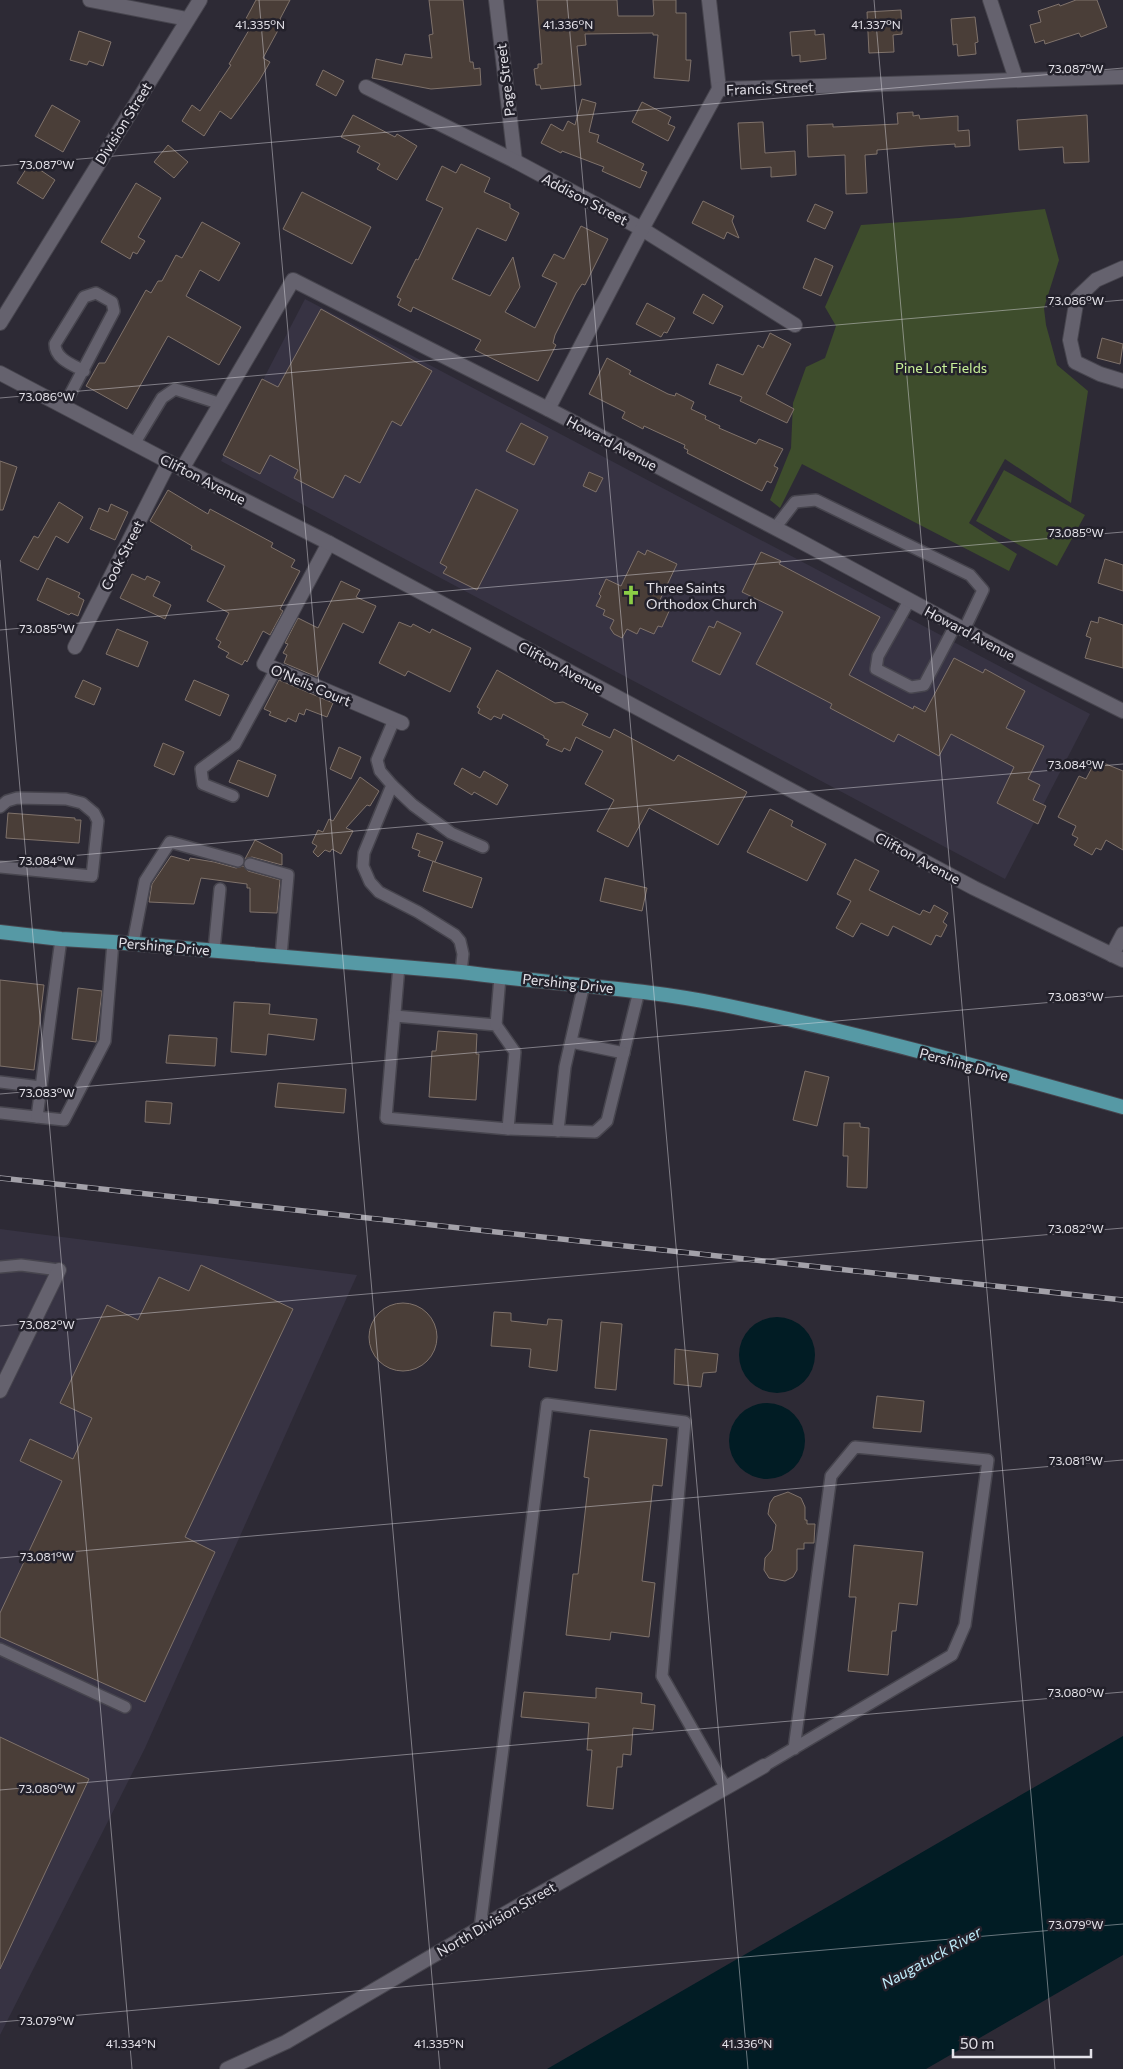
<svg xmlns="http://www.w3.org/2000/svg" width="1123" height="2069" font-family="Commissioner,sans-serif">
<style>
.built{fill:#373343}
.green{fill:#3e4d2c}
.water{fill:#011c24}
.building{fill:#4a3e38;stroke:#7f726b}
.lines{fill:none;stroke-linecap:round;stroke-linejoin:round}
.service-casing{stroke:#47454e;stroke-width:14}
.minor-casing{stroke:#47454e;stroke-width:16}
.tertiary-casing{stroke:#47454e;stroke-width:16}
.secondary-casing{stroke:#47454e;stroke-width:16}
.primary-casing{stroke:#47454e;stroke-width:16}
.service{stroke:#65626e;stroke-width:11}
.minor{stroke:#65626e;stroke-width:14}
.tertiary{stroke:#65626e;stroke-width:14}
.secondary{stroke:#65626e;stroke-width:14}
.primary{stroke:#5699a5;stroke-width:14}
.rail-casing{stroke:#a3a1a9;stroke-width:5.5}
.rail{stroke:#23212b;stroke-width:4;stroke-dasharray:11;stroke-linecap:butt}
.ticks{fill:none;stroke:#e4e2e9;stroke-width:1;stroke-opacity:0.45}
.labels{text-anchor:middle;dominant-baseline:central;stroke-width:5;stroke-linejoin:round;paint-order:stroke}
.street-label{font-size:14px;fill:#e4e2e9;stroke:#23212b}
.park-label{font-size:14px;fill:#c9f299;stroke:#23212b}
.poi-label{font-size:14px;fill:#e4e2e9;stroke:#23212b;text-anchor:start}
.water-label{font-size:15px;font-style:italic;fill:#c0ecfa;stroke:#23212b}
.ticks-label{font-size:12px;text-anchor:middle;fill:#e4e2e9;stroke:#23212b;stroke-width:5;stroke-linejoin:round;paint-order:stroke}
</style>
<rect width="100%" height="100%" fill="#2d2a35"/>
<g class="built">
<polygon points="305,299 1090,714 1005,879 221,461"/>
<polygon points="0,1229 357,1275 145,1748 0,2035"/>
</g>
<g class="green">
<polygon points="1045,209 1059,260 1044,308 1046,325 1057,365 1088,391 1071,503 1005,459 969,523 1017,554 1009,571 802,464 780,508 770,500 791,448 793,403 806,367 825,358 836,326 825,307 861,225 959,218"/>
<polygon points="1004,470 1085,515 1057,566 976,521"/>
</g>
<g class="water">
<circle cx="777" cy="1355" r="38"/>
<circle cx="767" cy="1441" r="38"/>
<polygon points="1123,1736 1123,1955 926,2069 547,2069"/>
</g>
<g class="building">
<polygon points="256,0 290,0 280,19 283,21 263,58 270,62 259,81 231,119 220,111 204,136 182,121 192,105 200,111 231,65 229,64 249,30 242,26"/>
<polygon points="429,0 463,0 470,62 473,62 474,69 480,68 481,85 431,89 372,78 376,59 402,65 405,54 432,58 429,35 433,34"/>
<polygon points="537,0 617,0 618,16 653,16 654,14 653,0 676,0 676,13 686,13 686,60 691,60 689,81 654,78 658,35 653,35 653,33 585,34 586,45 577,46 581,85 541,89 540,85 536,85 534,69 538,68 538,64 542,64"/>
<polygon points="1076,0 1097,0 1107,27 1081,37 1079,33 1045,44 1044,40 1035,43 1030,25 1041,22 1038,11 1059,4 1060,6"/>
<polygon points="901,10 902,34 893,35 894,52 869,53 867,12"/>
<polygon points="975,17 978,42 975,43 976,54 958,56 957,44 953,45 951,19"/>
<polygon points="815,30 815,35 824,34 826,59 800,62 800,55 792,56 790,32"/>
<polygon points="79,31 111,42 103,66 89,61 87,65 70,60"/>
<polygon points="323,70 344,81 336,96 316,85"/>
<polygon points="582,99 596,103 589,132 599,135 597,142 644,164 641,170 647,172 640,188 602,171 604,167 562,151 561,153 541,143 551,124 563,131 568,121 575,125"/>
<polygon points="642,102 671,117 668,124 675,127 668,141 632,122"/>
<polygon points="52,105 80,121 63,152 35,136"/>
<polygon points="913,112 913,116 919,115 920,119 958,116 958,131 969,130 970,146 955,147 955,144 925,146 877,150 877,154 865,155 867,193 846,194 845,155 808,157 807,125 833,124 833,127 898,124 897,113"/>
<polygon points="353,115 395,137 397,134 417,146 397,180 377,169 380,164 357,152 360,146 341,137"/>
<polygon points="1087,115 1089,162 1064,163 1063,147 1019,150 1017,120"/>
<polygon points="763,122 765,153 795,151 796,175 771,177 771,167 741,169 738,123"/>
<polygon points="168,145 188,162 174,178 154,162"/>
<polygon points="30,163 55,180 43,199 17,183"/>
<polygon points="461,164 490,178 484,192 510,204 510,208 519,213 506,241 477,228 452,279 490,296 513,257 520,287 505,312 535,328 557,283 542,276 554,254 564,259 581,226 608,239 585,285 582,284 576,293 555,335 553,343 556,345 538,381 475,350 481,340 413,307 411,312 398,305 401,299 397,297 416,259 418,260 443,208 426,200 442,166 456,173"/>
<polygon points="136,183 161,198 138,237 145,241 137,254 133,252 130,259 101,242"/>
<polygon points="302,192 371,227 352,264 283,229"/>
<polygon points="703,201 734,216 732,221 739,238 727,232 724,239 692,223"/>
<polygon points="815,204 833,212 825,229 807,221"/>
<polygon points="202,222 240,243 219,281 200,270 186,296 241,327 219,365 168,336 127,409 86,386 99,363 105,363 146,290 151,293 158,281 162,281 176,255 182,258"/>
<polygon points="815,258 833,266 821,296 803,288"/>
<polygon points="703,294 723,306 713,324 693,313"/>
<polygon points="647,303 675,318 667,333 664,332 661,337 636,324"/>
<polygon points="321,309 432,371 401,426 392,421 360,483 345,475 333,498 294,478 298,470 270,455 260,474 223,455 262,379 278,387"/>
<polygon points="770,333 791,344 766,394 794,409 787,423 740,401 742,397 709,384 717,364 743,375 758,345 763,348"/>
<polygon points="1102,338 1123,344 1120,364 1097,358"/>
<polygon points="607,358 631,371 629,374 668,394 675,396 676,393 694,402 691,409 706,416 705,419 720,426 719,428 756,444 759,439 783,449 774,466 778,468 771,483 767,481 762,491 687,453 688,450 684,448 685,445 644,426 643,429 622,418 625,412 589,394"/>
<polygon points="521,423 548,437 534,465 506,451"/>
<polygon points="0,461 17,467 3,510 0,510"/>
<polygon points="589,472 603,478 596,492 583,486"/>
<polygon points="476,489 518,510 477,590 443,573 447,567 440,563"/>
<polygon points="168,490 208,514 210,509 273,543 271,547 295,560 291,567 300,571 280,609 283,611 270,635 263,631 247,662 245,660 242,665 226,657 229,653 218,647 221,642 216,639 229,613 207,601 225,566 191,549 192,546 150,521"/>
<polygon points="59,502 83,517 68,543 56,536 38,570 20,561 34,536 38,538"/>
<polygon points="111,504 128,512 115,540 90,529 99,508 108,512"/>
<polygon points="647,550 677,564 658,604 670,609 662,627 658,626 654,634 640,628 637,634 627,629 622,638 614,634 610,628 614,620 603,615 605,610 596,606 601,596 599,594 606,579 621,586 638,551 645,555"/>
<polygon points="761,552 781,561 779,564 880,617 849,675 913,709 914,706 925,712 954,658 983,673 985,669 1025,691 1006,728 1044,746 1028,779 1040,785 1033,800 1046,806 1038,824 997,803 1014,767 951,734 939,756 898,734 894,742 830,708 832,704 756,664 783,612 742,592"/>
<polygon points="1105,559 1123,565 1123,591 1098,583"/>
<polygon points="132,574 145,580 147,576 160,582 153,596 171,605 165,619 120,598"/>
<polygon points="47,578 80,593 78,597 84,600 78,616 71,613 69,615 37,600"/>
<polygon points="341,581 360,590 356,597 376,606 363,633 343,623 317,677 284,663 287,655 283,653 288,644 285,643 298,618 318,628"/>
<polygon points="1099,617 1123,625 1123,668 1085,658 1091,638 1086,636 1091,621 1098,623"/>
<polygon points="717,621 741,633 720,675 692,661 709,626 714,628"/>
<polygon points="399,622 411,627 413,624 430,633 432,629 471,648 450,692 408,671 405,676 379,663"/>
<polygon points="117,629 148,642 138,667 106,654"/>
<polygon points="497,670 555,703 563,702 588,714 582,725 610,738 614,729 674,761 678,755 747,792 718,845 649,808 628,847 597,831 614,800 585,784 603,751 576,737 570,751 564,748 562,752 546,745 549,740 544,738 544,736 503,714 501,719 494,716 491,720 478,713 480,709 477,707"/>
<polygon points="83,680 101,688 94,705 75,697"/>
<polygon points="194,680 229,695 220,716 185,700"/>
<polygon points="279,680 333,703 327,717 306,709 304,715 299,713 296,722 288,718 286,722 269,715 271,712 264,709"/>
<polygon points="163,743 184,752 174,775 154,766"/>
<polygon points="339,747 361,757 351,779 330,769"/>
<polygon points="238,760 276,775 268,797 229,782"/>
<polygon points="1096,760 1123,771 1123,850 1106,840 1101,850 1096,848 1092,855 1074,845 1078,838 1072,835 1076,826 1058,817 1079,776 1086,779"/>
<polygon points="462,768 480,778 484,771 508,785 497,805 474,792 472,795 454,784"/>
<polygon points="360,777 379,791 370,806 367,805 346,828 353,831 341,854 332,849 330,852 325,850 318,857 313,852 317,846 312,843 318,830 323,832 329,819 333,821"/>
<polygon points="770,809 793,821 791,826 826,844 807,881 747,852"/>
<polygon points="8,813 75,818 75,820 81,820 79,843 6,838"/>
<polygon points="417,833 443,842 435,862 482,878 472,908 423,891 433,861 435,862 418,856 420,851 412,848"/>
<polygon points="255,840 282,854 282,865 252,857 245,859"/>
<polygon points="171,856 189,861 190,858 214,862 236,868 243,866 248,871 280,880 277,913 250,912 250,888 247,888 247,884 201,878 194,904 149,902 152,884"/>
<polygon points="855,859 879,871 869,890 920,915 923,910 930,913 934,905 948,913 943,922 947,925 941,937 936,935 931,945 893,926 888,936 861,923 853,937 836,928 851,901 837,894"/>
<polygon points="605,878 647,888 642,911 600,901"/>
<polygon points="0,980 44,985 34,1070 0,1066"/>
<polygon points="78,988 102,991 96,1042 72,1039"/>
<polygon points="234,1002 270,1004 269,1014 317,1019 314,1040 268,1034 266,1055 231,1052"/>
<polygon points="438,1031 477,1034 476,1054 479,1054 476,1100 429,1097 432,1051 436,1051"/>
<polygon points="169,1035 217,1038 215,1066 166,1063"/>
<polygon points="805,1071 829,1077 817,1126 793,1120"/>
<polygon points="278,1083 346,1089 344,1113 275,1107"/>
<polygon points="146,1101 172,1103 170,1124 145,1122"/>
<polygon points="844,1123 860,1123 860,1127 869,1128 867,1188 847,1187 848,1156 843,1156"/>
<polygon points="201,1265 293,1309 185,1537 215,1552 145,1702 0,1637 0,1613 62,1481 20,1461 30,1439 73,1459 92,1418 60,1403 107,1305 138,1320 159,1277 189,1291"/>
<circle cx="403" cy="1337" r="34"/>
<polygon points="494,1312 511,1313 511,1321 547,1325 548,1319 562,1320 557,1371 529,1367 531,1349 491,1346"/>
<polygon points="601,1322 622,1324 616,1390 595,1388"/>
<polygon points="675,1349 718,1354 716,1372 703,1373 701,1387 674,1384"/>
<polygon points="877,1396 924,1401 921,1432 873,1428"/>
<polygon points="590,1430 667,1439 662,1486 653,1485 642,1581 655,1583 649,1637 611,1632 610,1640 566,1635 573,1574 578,1574 589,1478 584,1477"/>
<polygon points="788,1492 801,1498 805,1507 805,1520 807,1520 807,1524 815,1524 814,1543 804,1543 804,1549 797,1549 797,1570 793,1577 785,1581 769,1578 764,1570 765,1558 772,1550 776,1525 768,1514 770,1503 774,1497"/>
<polygon points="854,1545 923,1552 917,1605 899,1603 896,1631 892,1631 888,1675 848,1671 856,1597 849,1597"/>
<polygon points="596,1688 642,1693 641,1703 655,1705 653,1730 633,1728 631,1755 623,1754 622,1767 617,1767 613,1809 587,1806 592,1750 587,1750 589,1723 521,1717 524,1692 596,1698"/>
<polygon points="0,1737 89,1779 0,1969"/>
</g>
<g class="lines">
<defs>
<g id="service">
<path d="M64 406 114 311 112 302 96 293 84 297 55 344C55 359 73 365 84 371"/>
<polyline points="134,444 162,398 175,389 221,404"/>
<polyline points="775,528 795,502 816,500 970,575 983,590 964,630"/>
<polyline points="909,601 878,656 876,669 911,687 924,685 955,626"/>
<polyline points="394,720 377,760 380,771 392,785 364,853 363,866 370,882 379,892 418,912 455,935 460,941 463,954 461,972"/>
<polyline points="392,785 413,805 451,833 483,847"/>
<polyline points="233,796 203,784 201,769 235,744 276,669"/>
<polyline points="0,807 7,801 17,798 66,799 82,803 94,813 98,821 92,876 0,867"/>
<polyline points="250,864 288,875 281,956"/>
<polyline points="133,943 145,881 170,842 238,861"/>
<polyline points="214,950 220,889"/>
<polyline points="399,966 386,1118 508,1129 595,1132 607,1121 639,991"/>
<polyline points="395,1016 496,1025 515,1052 508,1129"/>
<polyline points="496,1025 500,977"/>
<polyline points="571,1042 624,1053"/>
<polyline points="0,1082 41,1087"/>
<polyline points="0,1113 64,1120 105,1041 113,942"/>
<polyline points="37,1117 61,939"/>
<polyline points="558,1131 565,1067 584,984"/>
<polyline points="0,1267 21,1265 59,1270"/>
<polyline points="0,1649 125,1707"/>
<polyline points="764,1766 952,1655 965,1625 988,1460 855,1447 831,1476 794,1749"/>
<polyline points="480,1928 547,1404 685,1422 662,1676 726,1788"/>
</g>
<g id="minor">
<polyline points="90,0 187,19"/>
<polyline points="496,0 515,161"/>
<polyline points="709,0 719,89"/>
<polyline points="990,0 1016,79"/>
<polyline points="366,87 515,161 642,229 795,325"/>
<polyline points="719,89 1123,77"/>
<polyline points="1123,268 1096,280 1077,298 1070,340 1075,362 1100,374 1123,381"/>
<polyline points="548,409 642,229 719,89"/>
<polyline points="182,469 293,280 548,409 798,540 1013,656 1123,711"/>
<polyline points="329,543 264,664 402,723"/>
<polyline points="75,647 169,462"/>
<polyline points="1112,955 1123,934"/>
<polyline points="0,1391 59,1270"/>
<polyline points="227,2069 286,2042 480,1928 764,1766"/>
</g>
<polyline id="tertiary" points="0,323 200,0"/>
<polyline id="secondary" points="0,373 169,462 329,543 974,888 1123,960"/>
<path id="primary" d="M0 932 61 939 113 942 461 972C549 984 637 987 724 1005 858 1033 991 1070 1123 1107"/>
</defs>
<use href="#service" class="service-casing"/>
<use href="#minor" class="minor-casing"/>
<use href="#tertiary" class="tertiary-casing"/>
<use href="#secondary" class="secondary-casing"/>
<use href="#primary" class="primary-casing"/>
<use href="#service" class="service"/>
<use href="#minor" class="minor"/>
<use href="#tertiary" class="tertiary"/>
<use href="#secondary" class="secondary"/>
<use href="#primary" class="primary"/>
<defs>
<polyline id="rail" points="0,1178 1123,1300"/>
</defs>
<use href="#rail" class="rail-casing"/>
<use href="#rail" class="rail"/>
</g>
<path class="ticks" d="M259 0 440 2069M567 0 748 2069M874 0 1055 2069M0 166 1123 68M0 398 1123 300M0 560 132 2069M0 630 1123 532M0 862 1123 764M0 1094 1123 996M0 1326 1123 1228M0 1558 1123 1460M0 1790 1123 1692M0 2022 1123 1924"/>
<defs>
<symbol id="church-bare" viewBox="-9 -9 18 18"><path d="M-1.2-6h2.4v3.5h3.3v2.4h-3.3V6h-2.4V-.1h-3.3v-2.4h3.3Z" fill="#8bce46" stroke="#23212b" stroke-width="2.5" paint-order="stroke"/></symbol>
</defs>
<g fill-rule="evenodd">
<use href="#church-bare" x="617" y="581" width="28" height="28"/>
</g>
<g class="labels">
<g class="street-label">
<text transform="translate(505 80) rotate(-97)">Page Street</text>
<text transform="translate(770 88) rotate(-2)">Francis Street</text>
<text transform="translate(123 123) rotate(-58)">Division Street</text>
<text transform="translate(585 199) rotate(28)">Addison Street</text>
<text transform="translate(612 443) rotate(28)">Howard Avenue</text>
<text transform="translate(203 479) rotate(27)">Clifton Avenue</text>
<text transform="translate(122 555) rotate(-63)">Cook Street</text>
<text transform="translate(970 633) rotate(28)">Howard Avenue</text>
<text transform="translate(561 667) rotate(28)">Clifton Avenue</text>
<text transform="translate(311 685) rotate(23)">O'Neils Court</text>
<text transform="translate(918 858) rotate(28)">Clifton Avenue</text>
<text transform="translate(164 946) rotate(5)">Pershing Drive</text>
<text transform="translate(568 983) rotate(6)">Pershing Drive</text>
<text transform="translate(964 1064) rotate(15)">Pershing Drive</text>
<text transform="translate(496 1919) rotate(-30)">North Division Street</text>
</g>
<g class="park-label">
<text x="941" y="367">Pine Lot Fields</text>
</g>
<g class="poi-label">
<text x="646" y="587">Three Saints<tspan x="646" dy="16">Orthodox Church</tspan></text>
</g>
<g class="water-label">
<text transform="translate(931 1957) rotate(-29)">Naugatuck River</text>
</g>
</g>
<g class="ticks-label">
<text x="260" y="29">41.335°N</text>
<text x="568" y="29">41.336°N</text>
<text x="876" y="29">41.337°N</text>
<text x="1076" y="73">73.087°W</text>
<text x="47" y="169">73.087°W</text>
<text x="1076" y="305">73.086°W</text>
<text x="47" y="401">73.086°W</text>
<text x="1076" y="537">73.085°W</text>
<text x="47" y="633">73.085°W</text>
<text x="1076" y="769">73.084°W</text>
<text x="47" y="865">73.084°W</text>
<text x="1076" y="1001">73.083°W</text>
<text x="47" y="1097">73.083°W</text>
<text x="1076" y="1233">73.082°W</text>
<text x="47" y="1329">73.082°W</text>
<text x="1076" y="1465">73.081°W</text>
<text x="47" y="1561">73.081°W</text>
<text x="1076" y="1697">73.080°W</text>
<text x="47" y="1793">73.080°W</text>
<text x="1076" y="1929">73.079°W</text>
<text x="47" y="2025">73.079°W</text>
<text x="131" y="2048">41.334°N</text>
<text x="439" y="2048">41.335°N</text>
<text x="747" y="2048">41.336°N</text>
</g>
<path d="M953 2049v8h138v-8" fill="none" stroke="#e4e2e9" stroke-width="2.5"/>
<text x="960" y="2049" font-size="15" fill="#e4e2e9" stroke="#23212b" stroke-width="4" paint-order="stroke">50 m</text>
</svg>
